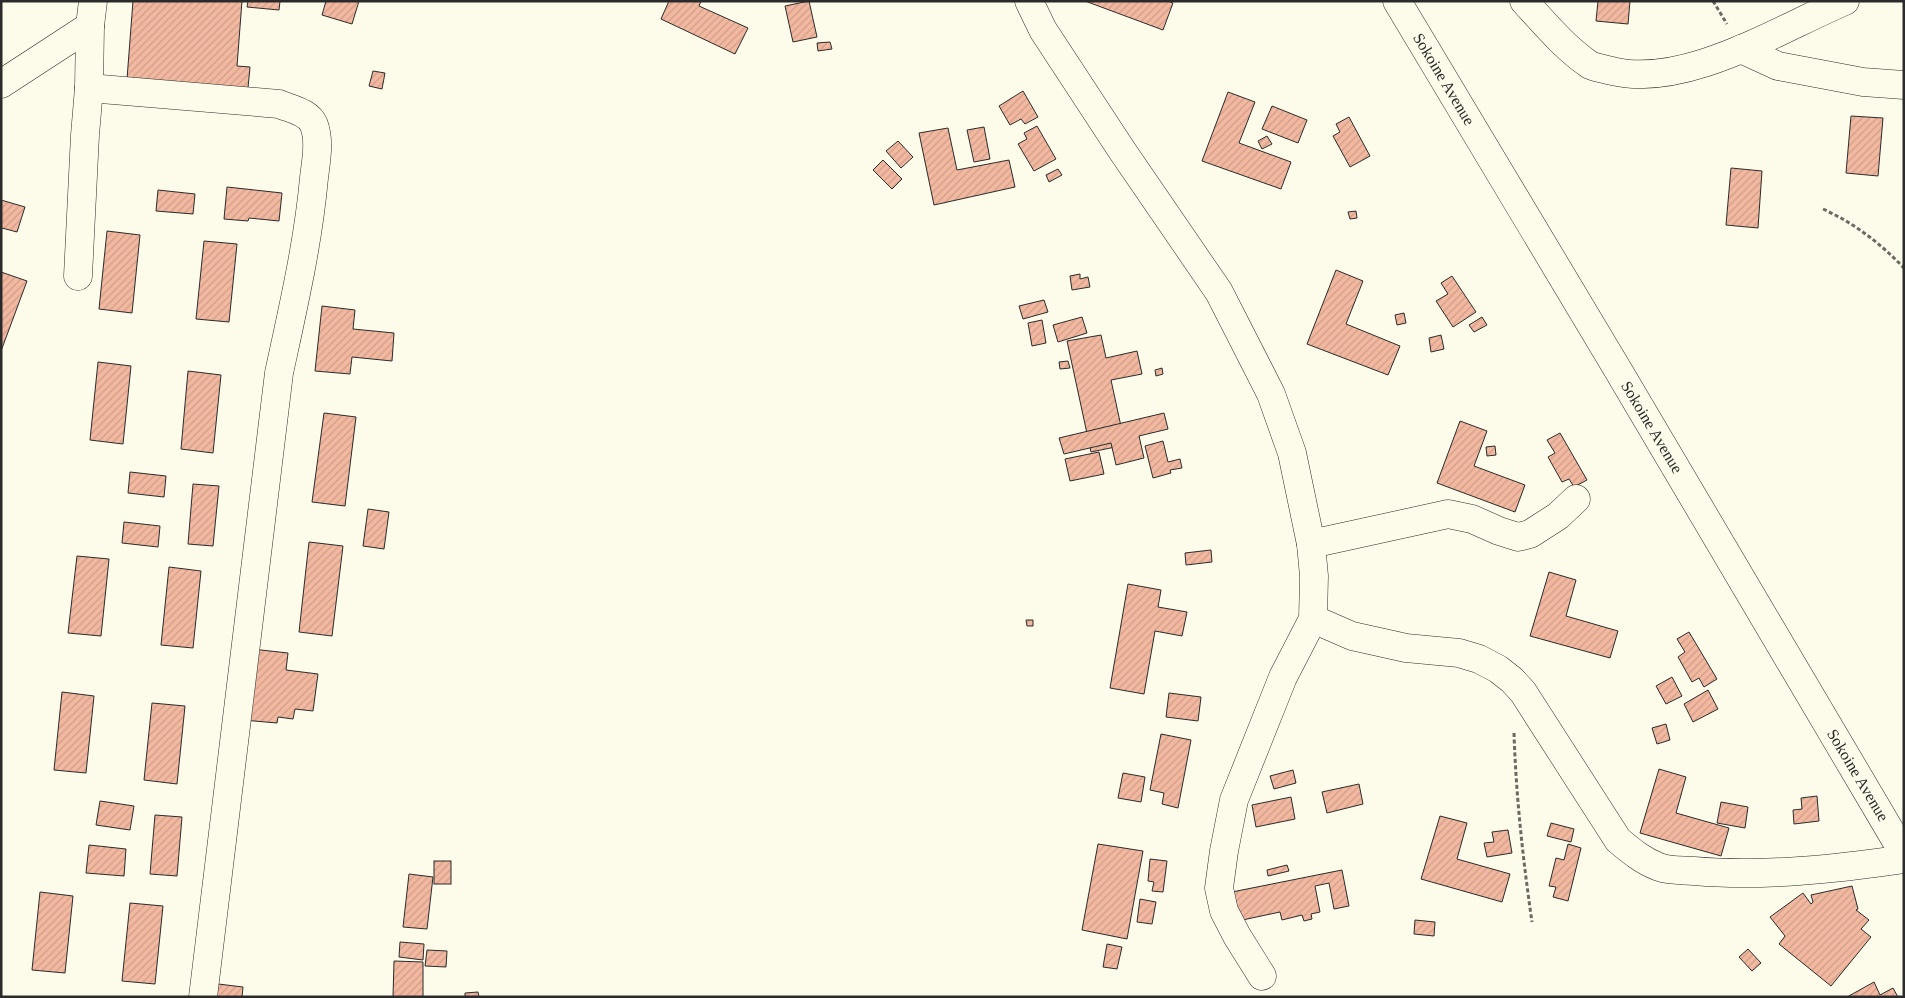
<svg xmlns="http://www.w3.org/2000/svg" width="1905" height="998" font-family="'Times New Roman',serif">
<style>
.building{fill:url(#building-hatch);stroke:#2b2b2b}
.lines{fill:none;stroke-linecap:round;stroke-linejoin:round}
.minor-casing{stroke:#2b2b2b;stroke-width:29}
.path{stroke:#6a6964;stroke-width:3;stroke-dasharray:4 2.5;stroke-linecap:butt}
.minor{stroke:#fdfbea;stroke-width:28}
.labels{text-anchor:middle;dominant-baseline:central;stroke-width:4;stroke-linejoin:round;paint-order:stroke}
.street-label{font-size:16px;fill:#2b2b2b;stroke:#fdfbea}
</style>
<defs>
<pattern id="building-hatch" width="6" height="6" patternUnits="userSpaceOnUse" patternTransform="scale(1.25)"><rect width="6" height="6" fill="#f2b8a0"/><path d="M-1 1l2-2M0 6l6-6M5 7l2-2" fill="none" stroke="#d09e8a"/></pattern>
</defs>
<rect width="100%" height="100%" fill="#fdfbea"/>
<g class="building">
<polygon points="133,1 242,1 237,66 250,67 248,88 127,79"/>
<polygon points="248,1 280,1 279,10 247,7"/>
<polygon points="326,1 359,1 352,24 322,15"/>
<polygon points="669,1 701,1 699,6 748,28 735,54 661,19"/>
<polygon points="809,1 817,37 793,42 785,6"/>
<polygon points="1085,1 1168,1 1173,3 1163,30"/>
<polygon points="1598,1 1630,1 1628,24 1596,21"/>
<polygon points="830,42 832,49 818,51 817,43"/>
<polygon points="373,71 385,73 382,89 369,86"/>
<polygon points="1023,91 1038,117 1025,124 1021,119 1010,125 999,106"/>
<polygon points="1228,92 1255,102 1239,143 1291,162 1281,189 1202,161"/>
<polygon points="1272,106 1307,120 1298,143 1262,129"/>
<polygon points="1851,116 1883,118 1878,176 1846,173"/>
<polygon points="1349,117 1370,156 1350,167 1333,136 1340,132 1336,124"/>
<polygon points="1037,126 1056,159 1034,171 1018,144 1027,139 1024,133"/>
<polygon points="984,127 990,159 974,162 967,130"/>
<polygon points="948,128 957,170 1009,160 1015,187 934,205 919,133"/>
<polygon points="1267,136 1272,144 1262,149 1258,141"/>
<polygon points="898,141 913,157 901,168 886,151"/>
<polygon points="883,160 902,179 892,189 873,170"/>
<polygon points="1731,168 1762,171 1758,228 1726,225"/>
<polygon points="1058,169 1062,175 1049,182 1046,175"/>
<polygon points="227,187 282,193 279,221 249,218 248,221 224,219"/>
<polygon points="158,190 195,194 193,214 156,211"/>
<polygon points="1,200 25,207 17,232 2,228 1,232"/>
<polygon points="1356,211 1357,218 1350,219 1348,212"/>
<polygon points="107,231 140,235 132,313 99,309"/>
<polygon points="204,241 237,244 229,322 196,319"/>
<polygon points="1336,270 1363,281 1346,324 1400,346 1388,375 1307,344"/>
<polygon points="1,272 27,281 1,351"/>
<polygon points="1080,274 1080,279 1088,277 1090,287 1072,290 1070,276"/>
<polygon points="1452,276 1476,312 1453,327 1436,301 1448,294 1441,283"/>
<polygon points="1044,300 1048,312 1023,319 1019,306"/>
<polygon points="322,306 355,310 353,329 394,333 392,361 352,357 350,374 315,371"/>
<polygon points="1404,313 1406,323 1397,325 1395,315"/>
<polygon points="1082,317 1087,333 1058,342 1053,325"/>
<polygon points="1482,317 1487,325 1474,332 1469,325"/>
<polygon points="1042,320 1046,343 1032,346 1028,323"/>
<polygon points="1101,335 1106,358 1137,351 1142,374 1111,380 1125,445 1091,452 1067,341"/>
<polygon points="1441,335 1444,349 1431,352 1429,338"/>
<polygon points="1068,361 1070,368 1060,369 1059,362"/>
<polygon points="98,362 131,366 123,444 90,440"/>
<polygon points="1162,368 1163,374 1156,376 1155,370"/>
<polygon points="188,371 221,375 213,453 181,449"/>
<polygon points="324,413 356,417 345,506 312,502"/>
<polygon points="1164,413 1168,429 1139,436 1144,458 1116,465 1111,443 1064,454 1059,438"/>
<polygon points="1460,421 1487,431 1474,466 1525,485 1515,512 1437,483"/>
<polygon points="1560,433 1587,480 1574,487 1569,479 1562,482 1548,457 1555,453 1547,440"/>
<polygon points="1163,441 1168,462 1180,459 1182,468 1170,470 1171,473 1153,478 1145,446"/>
<polygon points="1495,446 1496,455 1487,456 1486,447"/>
<polygon points="1099,452 1104,474 1070,481 1065,459"/>
<polygon points="130,472 166,476 164,497 128,493"/>
<polygon points="193,484 219,486 213,546 188,544"/>
<polygon points="368,509 389,512 384,549 363,546"/>
<polygon points="124,522 160,526 158,547 122,543"/>
<polygon points="309,542 343,546 332,636 299,632"/>
<polygon points="1211,550 1212,562 1186,565 1185,553"/>
<polygon points="77,556 109,559 101,636 68,633"/>
<polygon points="169,567 201,571 193,648 161,645"/>
<polygon points="1549,572 1576,580 1566,616 1618,631 1610,658 1530,636"/>
<polygon points="1128,584 1161,590 1158,607 1187,612 1182,636 1155,631 1144,694 1110,688"/>
<polygon points="1026,620 1033,620 1033,626 1027,626"/>
<polygon points="1689,632 1717,679 1704,687 1699,678 1692,682 1678,657 1685,652 1677,639"/>
<polygon points="252,649 288,653 286,670 318,674 313,711 295,709 293,719 278,717 277,723 243,720"/>
<polygon points="1672,677 1682,696 1666,704 1656,686"/>
<polygon points="1708,690 1718,709 1693,722 1684,704"/>
<polygon points="62,692 94,696 86,773 54,770"/>
<polygon points="1169,693 1201,697 1198,721 1166,717"/>
<polygon points="152,703 185,706 177,784 144,780"/>
<polygon points="1666,724 1670,740 1657,744 1652,728"/>
<polygon points="1161,734 1191,740 1178,808 1162,804 1164,793 1150,790"/>
<polygon points="1659,769 1686,777 1676,813 1729,828 1721,856 1640,833"/>
<polygon points="1293,770 1296,783 1274,789 1270,776"/>
<polygon points="1123,773 1145,777 1141,802 1118,798"/>
<polygon points="1359,784 1363,804 1327,813 1322,792"/>
<polygon points="1817,796 1819,821 1794,824 1793,810 1802,809 1801,798"/>
<polygon points="1291,797 1295,819 1256,827 1252,805"/>
<polygon points="100,801 134,806 130,830 96,825"/>
<polygon points="1721,802 1748,807 1745,828 1717,823"/>
<polygon points="155,815 182,817 177,876 150,874"/>
<polygon points="1440,816 1467,823 1457,859 1510,874 1502,902 1421,879"/>
<polygon points="1551,823 1574,829 1571,842 1547,836"/>
<polygon points="1508,830 1512,853 1487,857 1484,843 1494,842 1492,832"/>
<polygon points="1098,844 1143,851 1127,939 1082,930"/>
<polygon points="1568,844 1581,848 1568,901 1553,897 1556,887 1549,886 1556,858 1564,860"/>
<polygon points="89,845 126,849 124,876 86,873"/>
<polygon points="1150,859 1167,861 1163,892 1152,891 1154,882 1148,881"/>
<rect x="434" y="861" width="17" height="23"/>
<polygon points="1287,865 1289,871 1268,876 1267,870"/>
<polygon points="1342,870 1349,906 1334,909 1329,883 1315,886 1320,912 1311,914 1312,919 1304,921 1302,915 1282,920 1280,912 1233,922 1227,893"/>
<polygon points="409,874 433,877 427,929 403,927"/>
<polygon points="1852,886 1858,909 1856,910 1869,920 1861,929 1871,937 1831,986 1779,944 1785,936 1770,917 1803,893 1811,904 1813,902 1811,895"/>
<polygon points="40,892 73,896 65,973 32,970"/>
<polygon points="1140,899 1156,902 1152,924 1137,922"/>
<polygon points="130,903 163,906 155,984 122,981"/>
<polygon points="1415,920 1435,922 1434,936 1414,934"/>
<polygon points="400,942 424,944 423,960 399,957"/>
<polygon points="1107,944 1122,947 1117,969 1103,967"/>
<polygon points="1748,949 1761,963 1752,971 1739,957"/>
<polygon points="427,950 447,951 446,967 425,966"/>
<polygon points="394,961 423,962 423,997 393,997"/>
<polygon points="1874,982 1880,995 1893,988 1898,997 1847,997"/>
<polygon points="210,983 243,987 242,997 209,997"/>
<polygon points="478,992 479,997 465,997 465,993"/>
</g>
<g class="lines">
<defs>
<g id="minor">
<polyline points="1029,1 1043,30 1121,149 1219,292 1271,394 1292,453 1311,544 1314,576 1313,619 1283,677 1234,800 1224,851 1219,888 1224,911 1237,936 1262,976"/>
<polyline points="1397,1 1618,370 1904,854"/>
<path d="M1524 1C1545 24 1565 48 1590 65 1596 68 1605 69 1612 71 1685 89 1779 29 1845 1"/>
<polyline points="1741,49 1778,66 1863,82 1904,85"/>
<polyline points="1,84 90,26"/>
<path d="M89 88 279 104C291 109 309 112 314 125 320 141 316 161 314 178 308 244 293 308 279 373L203 997"/>
<polyline points="78,276 85,135 89,88 90,26 93,1"/>
<polyline points="1311,544 1448,514 1472,519 1499,531 1518,537 1530,534 1558,516 1576,499"/>
<path d="M1313 619 1352 636 1406 648 1459 653 1479 659 1498 669 1512 680 1523 692 1618 840C1631 851 1643 861 1659 867 1670 871 1683 870 1694 871 1762 877 1836 869 1904 859"/>
</g>
</defs>
<use href="#minor" class="minor-casing"/>
<g class="path">
<polyline points="1713,1 1727,24"/>
<path d="M1823 209C1854 223 1880 243 1904 268"/>
<path d="M1514 733C1516 796 1523 860 1532 922"/>
</g>
<use href="#minor" class="minor"/>
</g>
<g class="labels">
<g class="street-label">
<text transform="translate(1444 79) rotate(59)">Sokoine Avenue</text>
<text transform="translate(1652 427) rotate(59)">Sokoine Avenue</text>
<text transform="translate(1858 775) rotate(59)">Sokoine Avenue</text>
</g>
</g>
<rect width="1905" height="998" fill="none" stroke="#2b2b2b" stroke-width="5"/>
</svg>
